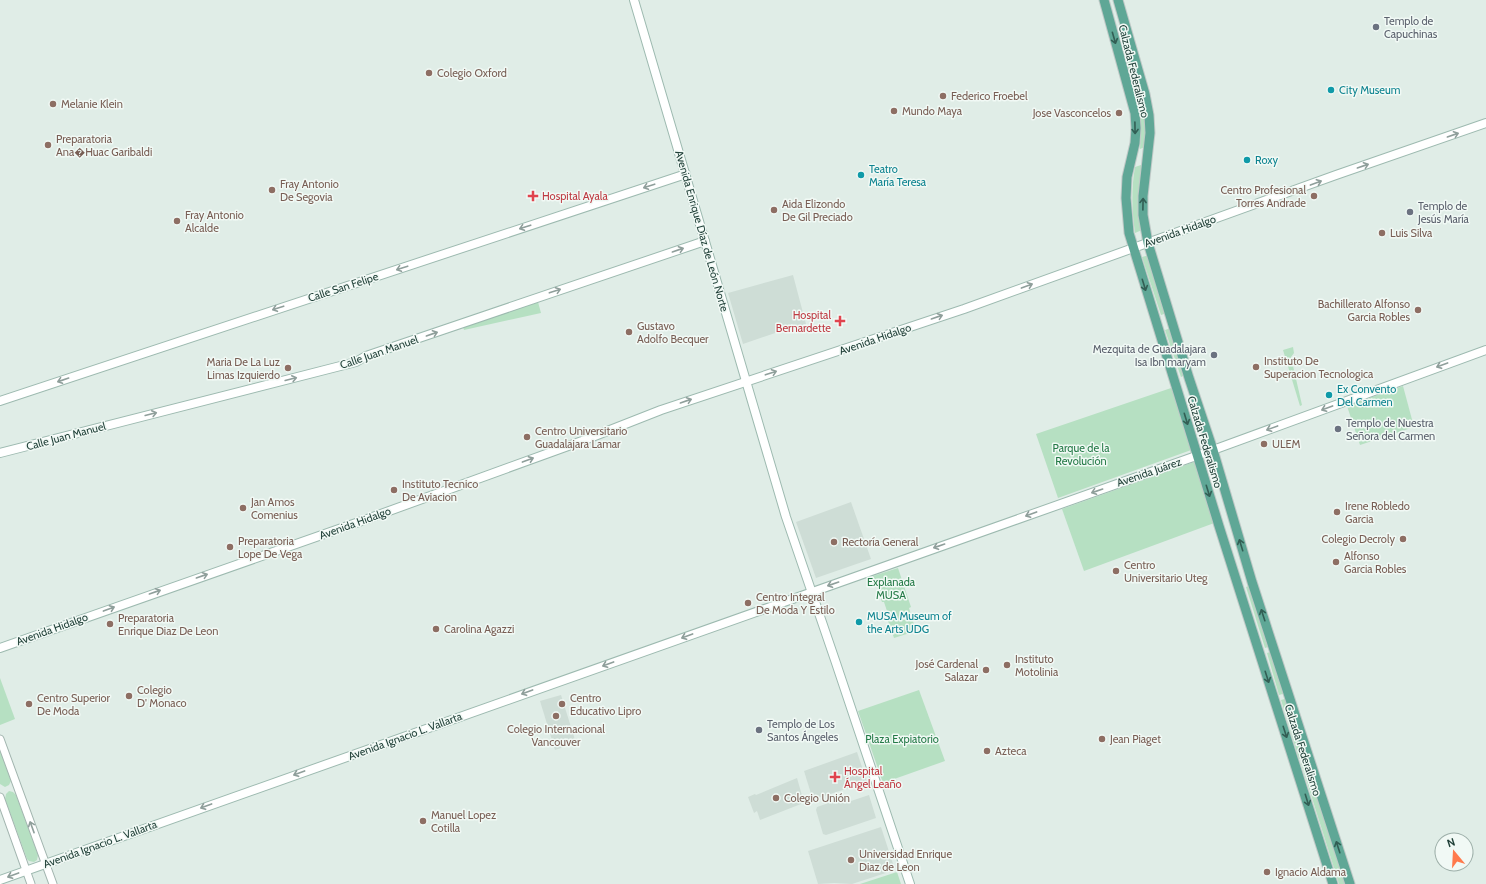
<svg xmlns="http://www.w3.org/2000/svg" width="1486" height="884" font-family="Cabin,sans-serif">
<style>
.built{fill:#ceddd6}
.green{fill:#b6e0c2}
.lines{fill:none;stroke-linecap:round;stroke-linejoin:round}
.tertiary-casing{stroke:#a2b5af;stroke-width:9}
.secondary-casing{stroke:#9dbab0;stroke-width:10}
.primary-casing{stroke:#c0c9c7;stroke-width:11}
.tertiary{stroke:#fff;stroke-width:7}
.secondary{stroke:#fff;stroke-width:8}
.primary{stroke:#5fa796;stroke-width:9}
.oneway{stroke:#325e54}
.oneway2{stroke:#8f9f9b}
.worship-dot{fill:#6b7280;stroke:#f1f9f5;stroke-width:1.5}
.education-dot{fill:#8d6e63;stroke:#f1f9f5;stroke-width:1.5}
.culture-dot{fill:#0f9aa8;stroke:#f1f9f5;stroke-width:1.5}
.health-dot{fill:#e0444e;stroke:#f1f9f5;stroke-width:1.5}
.labels{text-anchor:middle;dominant-baseline:central;stroke-width:3;stroke-linejoin:round;paint-order:stroke}
.worship-label{font-size:11px;fill:#5b616d;stroke:#f1f9f5;text-anchor:start}
.street-label{font-size:11px;fill:#1f3f37;stroke:#f1f9f5}
.education-label{font-size:11px;fill:#785e54;stroke:#f1f9f5;text-anchor:start}
.culture-label{font-size:11px;fill:#0d838f;stroke:#f1f9f5;text-anchor:start}
.health-label{font-size:11px;fill:#be3a42;stroke:#f1f9f5;text-anchor:start}
.park-label{font-size:11px;fill:#247a47;stroke:#f1f9f5}
</style>
<rect width="100%" height="100%" fill="#e0ede7"/>
<g class="built">
<polygon points="793,275 806,324 784,330 743,344 728,293"/>
<polygon points="851,502 871,559 816,578 796,522"/>
<polygon points="561,695 576,743 555,750 540,701"/>
<polygon points="857,752 867,782 815,799 812,797 804,771"/>
<polygon points="797,778 803,799 799,801 801,804 760,820 757,811 754,813 748,797 755,794 756,795"/>
<polygon points="869,795 876,818 826,835 823,834 816,810 817,807 849,796 851,801"/>
<polygon points="881,827 895,870 852,884 834,883 818,884 808,851"/>
</g>
<g class="green">
<polygon points="1126,37 1140,86 1134,88 1120,39"/>
<polygon points="1145,103 1147,146 1140,149 1141,126 1139,104"/>
<path d="M1144 164 1142 230 1135 233C1132 211 1131 189 1135 167Z"/>
<polygon points="1149,255 1167,313 1161,315 1142,257"/>
<polygon points="538,302 541,313 464,330 463,327"/>
<polygon points="1171,328 1187,374 1181,377 1165,330"/>
<polygon points="1293,347 1294,353 1291,357 1302,405 1300,406 1283,350"/>
<polygon points="1403,386 1414,427 1360,445 1347,406"/>
<polygon points="1174,387 1194,449 1058,498 1036,434"/>
<polygon points="1197,461 1217,522 1084,571 1062,509"/>
<polygon points="898,568 911,607 909,608 916,631 894,638 885,612 887,611 884,602 882,602 873,576"/>
<polygon points="1252,585 1271,646 1265,648 1246,587"/>
<polygon points="1273,651 1286,693 1279,695 1267,653"/>
<polygon points="0,678 15,719 0,725"/>
<polygon points="919,690 945,761 883,783 858,711"/>
<polygon points="1288,698 1306,757 1299,759 1281,700"/>
<polygon points="0,750 11,781 9,785 5,787 0,784"/>
<polygon points="1308,761 1346,884 1339,884 1301,763"/>
<polygon points="9,791 13,792 16,795 38,855 37,860 34,862 29,861 27,859 5,799 6,794"/>
<polygon points="897,872 901,884 860,884"/>
</g>
<g class="lines">
<defs>
<g id="tertiary">
<polyline points="0,739 53,884"/>
<polyline points="0,797 31,884"/>
</g>
<g id="secondary">
<polyline points="634,0 786,517 836,663 910,884"/>
<polyline points="0,401 686,174"/>
<polyline points="0,453 356,362 366,356 705,241"/>
<polyline points="0,648 356,523 582,441 661,410 964,309 1336,175 1486,123"/>
<polyline points="0,880 1213,450 1486,350"/>
</g>
<g id="primary">
<polyline points="1104,0 1135,113 1136,128 1135,143 1127,177 1126,198 1129,233 1219,526 1333,884"/>
<polyline points="1118,0 1145,94 1149,115 1150,133 1143,196 1143,215 1148,243 1189,378 1213,450 1252,582 1350,884"/>
</g>
</defs>
<use href="#tertiary" class="tertiary-casing"/>
<use href="#secondary" class="secondary-casing"/>
<use href="#primary" class="primary-casing"/>
<use href="#tertiary" class="tertiary"/>
<use href="#secondary" class="secondary"/>
<use href="#primary" class="primary"/>
</g>
<defs><path id="oneway-shaft" d="M-6 0H5M1.5-3L5.5 0L1.5 3" fill="none" stroke-width="1.6" stroke-linecap="round" stroke-linejoin="round"/></defs>
<g class="oneway">
<use href="#oneway-shaft" transform="translate(1114 38) rotate(74)"/>
<use href="#oneway-shaft" transform="translate(1135 128) rotate(89)"/>
<use href="#oneway-shaft" transform="translate(1143 204) rotate(-89)"/>
<use href="#oneway-shaft" transform="translate(1144 285) rotate(73)"/>
<use href="#oneway-shaft" transform="translate(1186 419) rotate(73)"/>
<use href="#oneway-shaft" transform="translate(1208 491) rotate(73)"/>
<use href="#oneway-shaft" transform="translate(1241 545) rotate(-107)"/>
<use href="#oneway-shaft" transform="translate(1263 615) rotate(-108)"/>
<use href="#oneway-shaft" transform="translate(1267 677) rotate(72)"/>
<use href="#oneway-shaft" transform="translate(1285 732) rotate(72)"/>
<use href="#oneway-shaft" transform="translate(1307 800) rotate(73)"/>
<use href="#oneway-shaft" transform="translate(1338 847) rotate(-108)"/>
</g>
<g class="oneway2">
<use href="#oneway-shaft" transform="translate(1453 135) rotate(-19)"/>
<use href="#oneway-shaft" transform="translate(1363 166) rotate(-19)"/>
<use href="#oneway-shaft" transform="translate(1316 183) rotate(-20)"/>
<use href="#oneway-shaft" transform="translate(649 186) rotate(162)"/>
<use href="#oneway-shaft" transform="translate(525 227) rotate(162)"/>
<use href="#oneway-shaft" transform="translate(678 250) rotate(-19)"/>
<use href="#oneway-shaft" transform="translate(402 268) rotate(162)"/>
<use href="#oneway-shaft" transform="translate(1027 286) rotate(-20)"/>
<use href="#oneway-shaft" transform="translate(555 291) rotate(-18)"/>
<use href="#oneway-shaft" transform="translate(278 308) rotate(162)"/>
<use href="#oneway-shaft" transform="translate(937 317) rotate(-19)"/>
<use href="#oneway-shaft" transform="translate(432 334) rotate(-19)"/>
<use href="#oneway-shaft" transform="translate(1442 365) rotate(160)"/>
<use href="#oneway-shaft" transform="translate(771 373) rotate(-18)"/>
<use href="#oneway-shaft" transform="translate(291 379) rotate(-14)"/>
<use href="#oneway-shaft" transform="translate(63 380) rotate(161)"/>
<use href="#oneway-shaft" transform="translate(686 401) rotate(-19)"/>
<use href="#oneway-shaft" transform="translate(1327 408) rotate(160)"/>
<use href="#oneway-shaft" transform="translate(151 414) rotate(-14)"/>
<use href="#oneway-shaft" transform="translate(1272 428) rotate(160)"/>
<use href="#oneway-shaft" transform="translate(528 460) rotate(-20)"/>
<use href="#oneway-shaft" transform="translate(1097 491) rotate(161)"/>
<use href="#oneway-shaft" transform="translate(1031 514) rotate(160)"/>
<use href="#oneway-shaft" transform="translate(939 546) rotate(161)"/>
<use href="#oneway-shaft" transform="translate(202 576) rotate(-19)"/>
<use href="#oneway-shaft" transform="translate(833 584) rotate(161)"/>
<use href="#oneway-shaft" transform="translate(155 592) rotate(-19)"/>
<use href="#oneway-shaft" transform="translate(109 609) rotate(-20)"/>
<use href="#oneway-shaft" transform="translate(687 636) rotate(160)"/>
<use href="#oneway-shaft" transform="translate(608 664) rotate(160)"/>
<use href="#oneway-shaft" transform="translate(527 692) rotate(160)"/>
<use href="#oneway-shaft" transform="translate(299 773) rotate(160)"/>
<use href="#oneway-shaft" transform="translate(206 806) rotate(160)"/>
<use href="#oneway-shaft" transform="translate(32 827) rotate(-110)"/>
<use href="#oneway-shaft" transform="translate(13 875) rotate(160)"/>
</g>
<g class="worship-dot">
<circle cx="1376" cy="27" r="4"/>
<circle cx="1410" cy="212" r="4"/>
<circle cx="1214" cy="355" r="4"/>
<circle cx="1338" cy="429" r="4"/>
<circle cx="759" cy="730" r="4"/>
</g>
<g class="education-dot">
<circle cx="429" cy="73" r="4"/>
<circle cx="943" cy="96" r="4"/>
<circle cx="53" cy="104" r="4"/>
<circle cx="894" cy="111" r="4"/>
<circle cx="1119" cy="113" r="4"/>
<circle cx="48" cy="145" r="4"/>
<circle cx="272" cy="190" r="4"/>
<circle cx="1314" cy="196" r="4"/>
<circle cx="774" cy="210" r="4"/>
<circle cx="177" cy="221" r="4"/>
<circle cx="1382" cy="233" r="4"/>
<circle cx="1418" cy="310" r="4"/>
<circle cx="629" cy="332" r="4"/>
<circle cx="1256" cy="367" r="4"/>
<circle cx="288" cy="368" r="4"/>
<circle cx="527" cy="437" r="4"/>
<circle cx="1264" cy="444" r="4"/>
<circle cx="394" cy="490" r="4"/>
<circle cx="243" cy="508" r="4"/>
<circle cx="1337" cy="512" r="4"/>
<circle cx="1403" cy="539" r="4"/>
<circle cx="834" cy="542" r="4"/>
<circle cx="230" cy="547" r="4"/>
<circle cx="1336" cy="562" r="4"/>
<circle cx="1116" cy="571" r="4"/>
<circle cx="748" cy="603" r="4"/>
<circle cx="110" cy="624" r="4"/>
<circle cx="436" cy="629" r="4"/>
<circle cx="1007" cy="665" r="4"/>
<circle cx="986" cy="670" r="4"/>
<circle cx="129" cy="696" r="4"/>
<circle cx="29" cy="704" r="4"/>
<circle cx="562" cy="704" r="4"/>
<circle cx="556" cy="716" r="4"/>
<circle cx="1102" cy="739" r="4"/>
<circle cx="987" cy="751" r="4"/>
<circle cx="776" cy="798" r="4"/>
<circle cx="423" cy="821" r="4"/>
<circle cx="851" cy="860" r="4"/>
<circle cx="1267" cy="872" r="4"/>
</g>
<g class="culture-dot">
<circle cx="1331" cy="90" r="4"/>
<circle cx="1247" cy="160" r="4"/>
<circle cx="861" cy="175" r="4"/>
<circle cx="1329" cy="395" r="4"/>
<circle cx="859" cy="622" r="4"/>
</g>
<g class="health-dot">
<path d="M531 190h4v4h4v4h-4v4h-4v-4h-4v-4h4z"/>
<path d="M838 315h4v4h4v4h-4v4h-4v-4h-4v-4h4z"/>
<path d="M833 771h4v4h4v4h-4v4h-4v-4h-4v-4h4z"/>
</g>
<g class="labels">
<g class="worship-label">
<text x="1384" y="21">Templo de<tspan x="1384" dy="13">Capuchinas</tspan></text>
<text x="1418" y="206">Templo de<tspan x="1418" dy="13">Jesús María</tspan></text>
<text x="1206" y="349" text-anchor="end">Mezquita de Guadalajara<tspan x="1206" dy="13">Isa Ibn maryam</tspan></text>
<text x="1346" y="423">Templo de Nuestra<tspan x="1346" dy="13">Señora del Carmen</tspan></text>
<text x="767" y="724">Templo de Los<tspan x="767" dy="13">Santos Ángeles</tspan></text>
</g>
<g class="street-label">
<text transform="translate(1134 71) rotate(76)">Calzada Federalismo</text>
<text transform="translate(702 231) rotate(74)">Avenida Enrique Díaz de León Norte</text>
<text transform="translate(1180 231) rotate(-20)">Avenida Hidalgo</text>
<text transform="translate(343 287) rotate(-18)">Calle San Felipe</text>
<text transform="translate(875 339) rotate(-19)">Avenida Hidalgo</text>
<text transform="translate(379 352) rotate(-19)">Calle Juan Manuel</text>
<text transform="translate(66 436) rotate(-15)">Calle Juan Manuel</text>
<text transform="translate(1205 442) rotate(73)">Calzada Federalismo</text>
<text transform="translate(1149 472) rotate(-19)">Avenida Juárez</text>
<text transform="translate(355 523) rotate(-20)">Avenida Hidalgo</text>
<text transform="translate(52 629) rotate(-20)">Avenida Hidalgo</text>
<text transform="translate(405 736) rotate(-20)">Avenida Ignacio L. Vallarta</text>
<text transform="translate(1303 750) rotate(72)">Calzada Federalismo</text>
<text transform="translate(100 844) rotate(-20)">Avenida Ignacio L. Vallarta</text>
</g>
<g class="education-label">
<text x="437" y="73">Colegio Oxford</text>
<text x="951" y="96">Federico Froebel</text>
<text x="61" y="104">Melanie Klein</text>
<text x="902" y="111">Mundo Maya</text>
<text x="1111" y="113" text-anchor="end">Jose Vasconcelos</text>
<text x="56" y="139">Preparatoria<tspan x="56" dy="13">Ana�Huac Garibaldi</tspan></text>
<text x="280" y="184">Fray Antonio<tspan x="280" dy="13">De Segovia</tspan></text>
<text x="1306" y="190" text-anchor="end">Centro Profesional<tspan x="1306" dy="13">Torres Andrade</tspan></text>
<text x="782" y="204">Aida Elizondo<tspan x="782" dy="13">De Gil Preciado</tspan></text>
<text x="185" y="215">Fray Antonio<tspan x="185" dy="13">Alcalde</tspan></text>
<text x="1390" y="233">Luis Silva</text>
<text x="1410" y="304" text-anchor="end">Bachillerato Alfonso<tspan x="1410" dy="13">Garcia Robles</tspan></text>
<text x="637" y="326">Gustavo<tspan x="637" dy="13">Adolfo Becquer</tspan></text>
<text x="1264" y="361">Instituto De<tspan x="1264" dy="13">Superacion Tecnologica</tspan></text>
<text x="280" y="362" text-anchor="end">Maria De La Luz<tspan x="280" dy="13">Limas Izquierdo</tspan></text>
<text x="535" y="431">Centro Universitario<tspan x="535" dy="13">Guadalajara Lamar</tspan></text>
<text x="1272" y="444">ULEM</text>
<text x="402" y="484">Instituto Tecnico<tspan x="402" dy="13">De Aviacion</tspan></text>
<text x="251" y="502">Jan Amos<tspan x="251" dy="13">Comenius</tspan></text>
<text x="1345" y="506">Irene Robledo<tspan x="1345" dy="13">Garcia</tspan></text>
<text x="1395" y="539" text-anchor="end">Colegio Decroly</text>
<text x="238" y="541">Preparatoria<tspan x="238" dy="13">Lope De Vega</tspan></text>
<text x="842" y="542">Rectoría General</text>
<text x="1344" y="556">Alfonso<tspan x="1344" dy="13">Garcia Robles</tspan></text>
<text x="1124" y="565">Centro<tspan x="1124" dy="13">Universitario Uteg</tspan></text>
<text x="756" y="597">Centro Integral<tspan x="756" dy="13">De Moda Y Estilo</tspan></text>
<text x="118" y="618">Preparatoria<tspan x="118" dy="13">Enrique Diaz De Leon</tspan></text>
<text x="444" y="629">Carolina Agazzi</text>
<text x="1015" y="659">Instituto<tspan x="1015" dy="13">Motolinia</tspan></text>
<text x="978" y="664" text-anchor="end">José Cardenal<tspan x="978" dy="13">Salazar</tspan></text>
<text x="137" y="690">Colegio<tspan x="137" dy="13">D' Monaco</tspan></text>
<text x="37" y="698">Centro Superior<tspan x="37" dy="13">De Moda</tspan></text>
<text x="570" y="698">Centro<tspan x="570" dy="13">Educativo Lipro</tspan></text>
<text x="556" y="729" text-anchor="middle">Colegio Internacional<tspan x="556" dy="13">Vancouver</tspan></text>
<text x="1110" y="739">Jean Piaget</text>
<text x="995" y="751">Azteca</text>
<text x="784" y="798">Colegio Unión</text>
<text x="431" y="815">Manuel Lopez<tspan x="431" dy="13">Cotilla</tspan></text>
<text x="859" y="854">Universidad Enrique<tspan x="859" dy="13">Diaz de Leon</tspan></text>
<text x="1275" y="872">Ignacio Aldama</text>
</g>
<g class="culture-label">
<text x="1339" y="90">City Museum</text>
<text x="1255" y="160">Roxy</text>
<text x="869" y="169">Teatro<tspan x="869" dy="13">María Teresa</tspan></text>
<text x="1337" y="389">Ex Convento<tspan x="1337" dy="13">Del Carmen</tspan></text>
<text x="867" y="616">MUSA Museum of<tspan x="867" dy="13">the Arts UDG</tspan></text>
</g>
<g class="health-label">
<text x="542" y="196">Hospital Ayala</text>
<text x="831" y="315" text-anchor="end">Hospital<tspan x="831" dy="13">Bernardette</tspan></text>
<text x="844" y="771">Hospital<tspan x="844" dy="13">Ángel Leaño</tspan></text>
</g>
<g class="park-label">
<text x="1081" y="448">Parque de la<tspan x="1081" dy="13">Revolución</tspan></text>
<text x="891" y="582">Explanada<tspan x="891" dy="13">MUSA</tspan></text>
<text x="902" y="739">Plaza Expiatorio</text>
</g>
</g>
<g transform="translate(1454 852) rotate(342)"><circle r="19" fill="#f1f9f5" stroke="#9dafa9"/>
<path d="M0-3L7 15L0 10L-7 15Z" fill="#ff7a4c"/>
<text y="-6" font-size="11" font-weight="bold" text-anchor="middle" fill="#1f3f37">N</text>
</g>
</svg>
